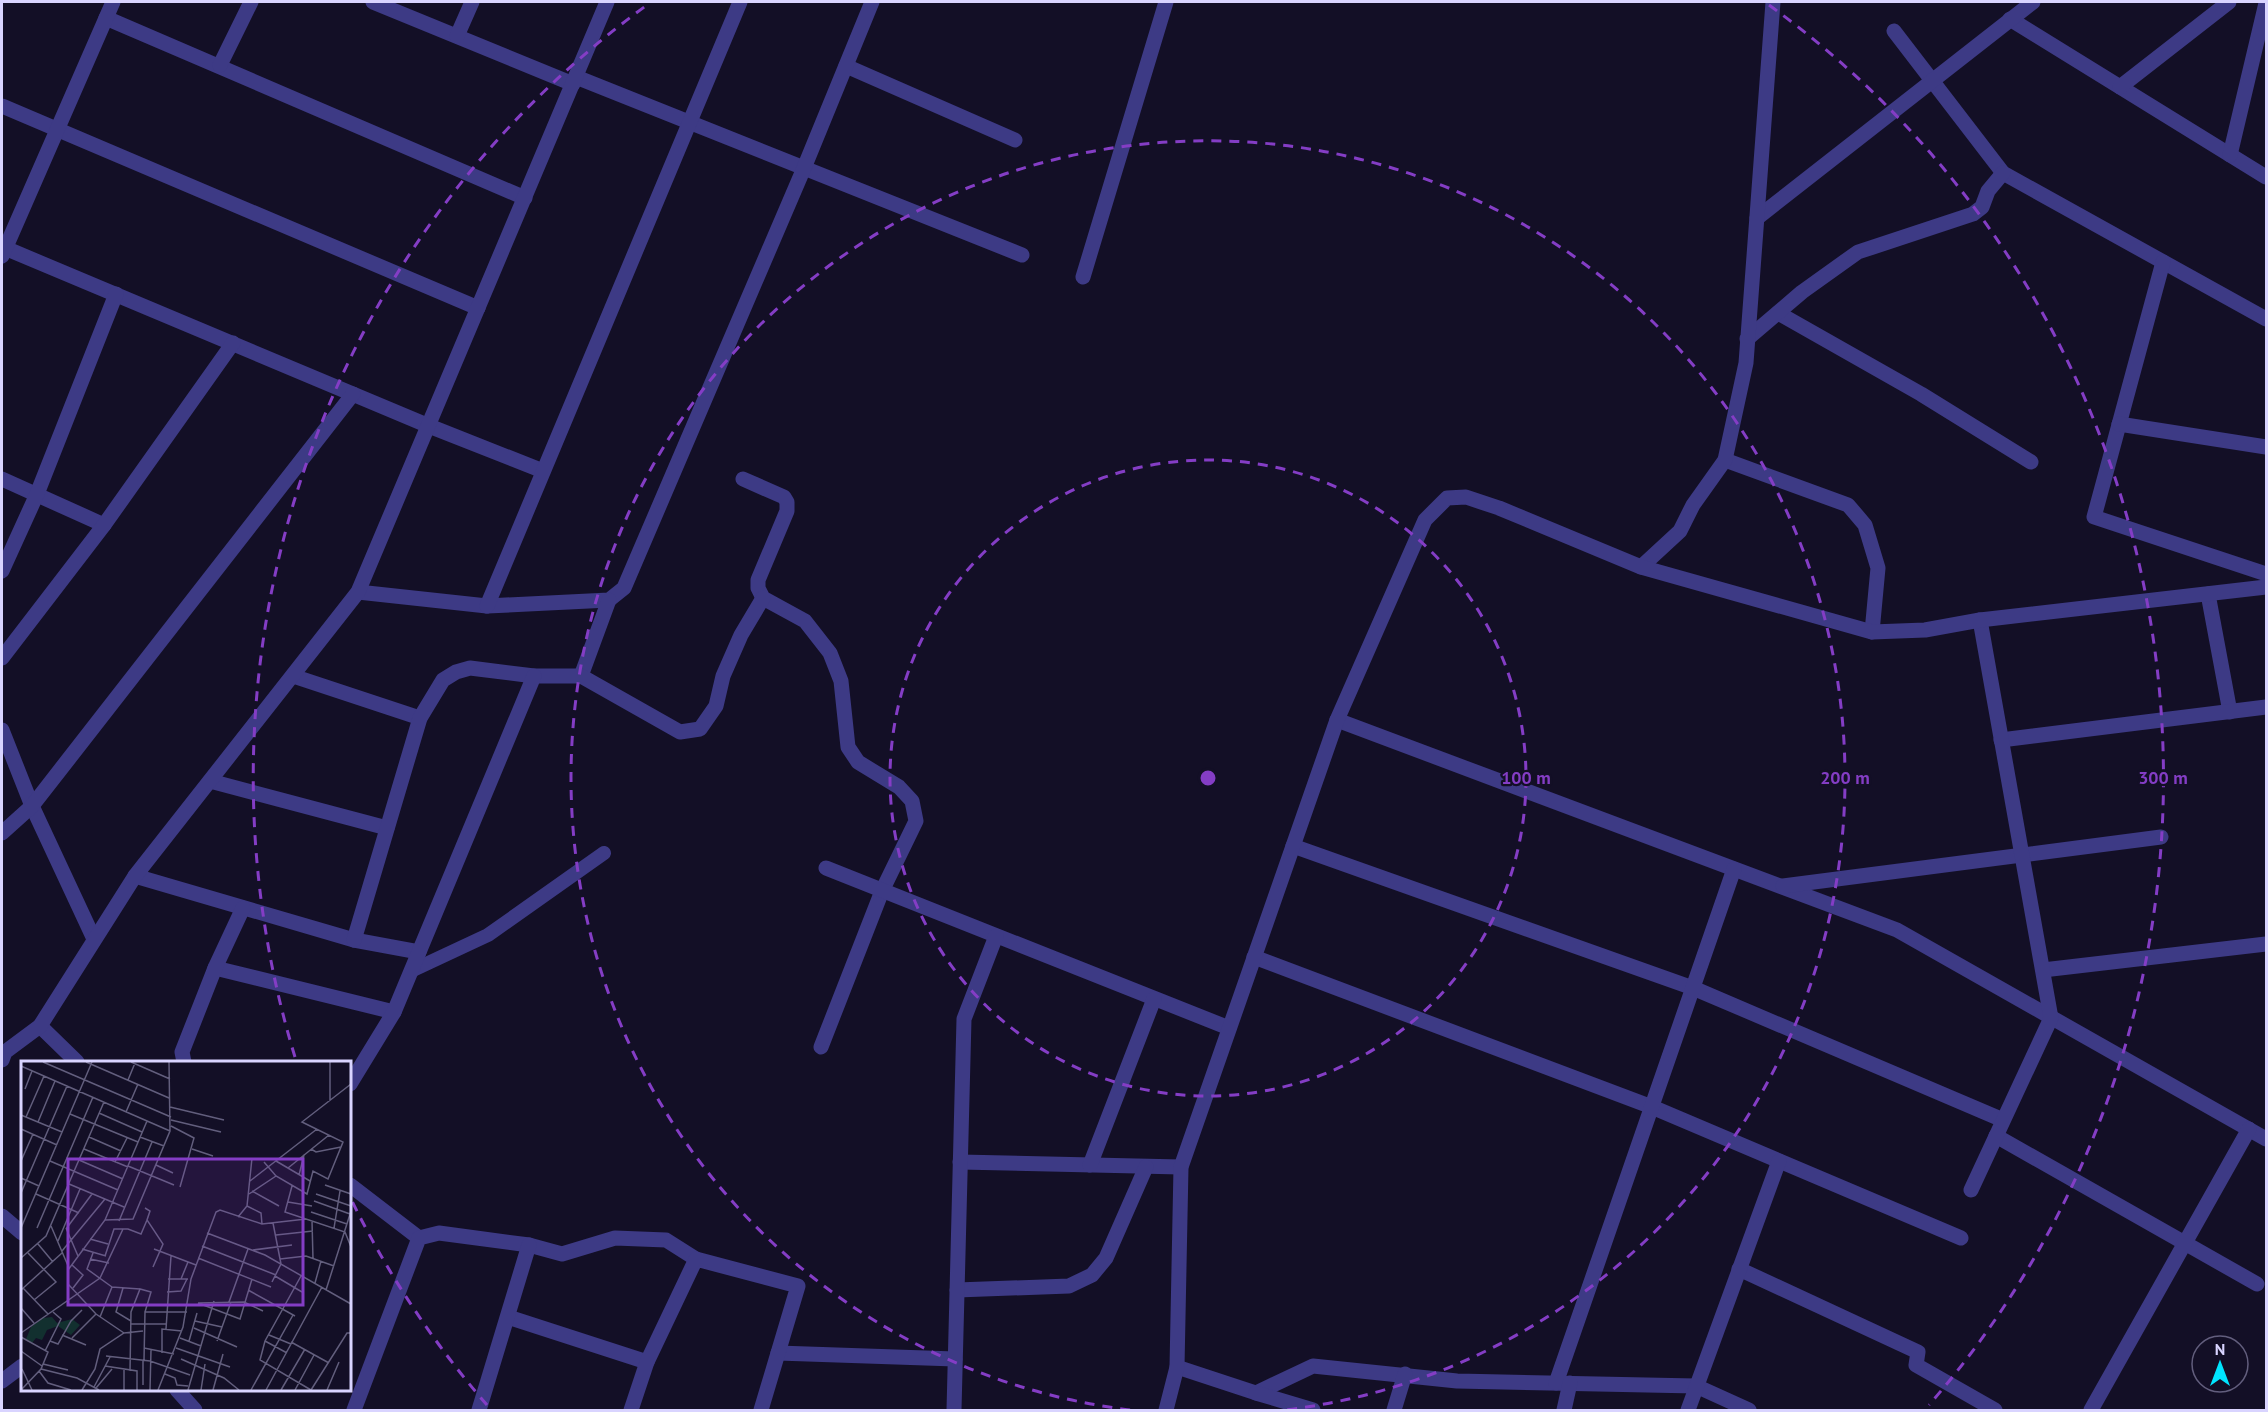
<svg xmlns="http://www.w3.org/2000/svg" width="2268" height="1412" font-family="'PT Sans',sans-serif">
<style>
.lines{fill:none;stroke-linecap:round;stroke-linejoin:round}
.lane{stroke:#3d3a85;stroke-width:14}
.street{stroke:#3d3a85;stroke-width:15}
.ring{fill:none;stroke:#843dc5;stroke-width:3;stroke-dasharray:10 8}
.inset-road{fill:none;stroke:#625e7d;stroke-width:1.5}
.view{fill:#843dc5;fill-opacity:0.15;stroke:#843dc5;stroke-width:3}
.inset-edge{fill:none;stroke:#d9d4ff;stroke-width:3}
.centre{fill:#843dc5;stroke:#130f26;stroke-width:3}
.ring-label{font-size:18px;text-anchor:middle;font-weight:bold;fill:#843dc5;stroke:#130f26;stroke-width:4.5;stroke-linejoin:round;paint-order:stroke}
</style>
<rect width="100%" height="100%" fill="#130f26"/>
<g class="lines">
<polyline class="lane" points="411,971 488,935 604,853"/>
<g class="street">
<polyline points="373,2 573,84"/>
<polyline points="106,18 525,198"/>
<polyline points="2010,19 2266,177"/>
<polyline points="1894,31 2003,173 2266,319"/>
<polyline points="457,36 472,2"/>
<polyline points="220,65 251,2"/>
<polyline points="846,66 1015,140"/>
<polyline points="576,77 1022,255"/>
<polyline points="2120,87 2229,2"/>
<polyline points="2,106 478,308"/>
<polyline points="2230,155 2266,3"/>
<polyline points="1757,218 2033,2"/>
<polyline points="5,248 429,426 543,471"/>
<polyline points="2,256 113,2"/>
<polyline points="2163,262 2094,517 2266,574"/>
<polyline points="1083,277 1166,2"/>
<polyline points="1778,313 1921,394 2031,462"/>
<polyline points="1747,339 1802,292 1858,252 1973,214 1982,207 1988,191 2003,173"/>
<polyline points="2119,424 2266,447"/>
<polyline points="1725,460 1848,505 1865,525 1878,568 1872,632"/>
<polyline points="2,479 104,525"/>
<polyline points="743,479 784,497 787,502 787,511 758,580 758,588 763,598 805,621 830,653 841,681 848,747 858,762 899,787 912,801 916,821 882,891 821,1047"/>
<polyline points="1641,567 1680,531 1693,505 1725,460 1746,363 1773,2"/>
<polyline points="2,571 37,494 116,294"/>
<polyline points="358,592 487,606 609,600 624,588 804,168 872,2"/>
<polyline points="2208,594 2230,712"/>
<polyline points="487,606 740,2"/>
<polyline points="2,658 104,525 233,343"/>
<polyline points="293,676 420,718"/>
<polyline points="581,676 609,600"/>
<polyline points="1337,720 1897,930 2266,1139"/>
<polyline points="2,730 32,806 94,939"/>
<polyline points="2001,740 2266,707"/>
<polyline points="210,781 387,828"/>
<polyline points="2,833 32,806 353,394"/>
<polyline points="1293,846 1693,988 2003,1120"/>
<polyline points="826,868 1229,1028"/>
<polyline points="135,876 354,940 419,952"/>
<polyline points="1783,886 2161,837"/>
<polyline points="354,940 420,718 443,680 456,672 470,668 534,676 581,676 680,732 700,729 716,706 723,676 741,635 763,598"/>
<polyline points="1254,957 1652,1107 1961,1238"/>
<polyline points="215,968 394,1012"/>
<polyline points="2043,970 2266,944"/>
<polyline points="40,1026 77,1062"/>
<polyline points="2,1060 5,1052 40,1026 135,876 358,592 607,2"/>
<polyline points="184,1062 182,1052 215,968 243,908"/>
<polyline points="350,1084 394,1012 534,676"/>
<polyline points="1996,1136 2257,1284"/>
<polyline points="960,1162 1181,1167"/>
<polyline points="1090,1165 1154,999"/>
<polyline points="350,1185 419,1238"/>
<polyline points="1971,1190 2051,1018 1980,620"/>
<polyline points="2,1216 22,1233"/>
<polyline points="1739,1269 1918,1352 1916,1365 1995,1410"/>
<polyline points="957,1290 1069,1286 1092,1275 1106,1258 1146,1167"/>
<polyline points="508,1317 647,1362"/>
<polyline points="778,1353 955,1359"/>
<polyline points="1177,1367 1256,1393 1313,1366 1457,1381 1696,1386 1749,1410"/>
<polyline points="2,1381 22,1366"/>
<polyline points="1556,1383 1734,869"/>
<polyline points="177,1390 195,1410"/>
<polyline points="1256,1393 1313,1410"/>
<polyline points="354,1410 419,1238 439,1233 529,1245 562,1254 615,1238 666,1240 696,1259"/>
<polyline points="479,1410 529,1245"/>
<polyline points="631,1410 647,1362 696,1259 798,1286 761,1410"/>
<polyline points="954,1410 964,1019 996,936"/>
<polyline points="1166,1410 1177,1367 1181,1167 1337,720 1425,520 1447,498 1466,497 1499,508 1641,567 1872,632 1925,630 1980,620 2266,587"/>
<polyline points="1394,1410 1405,1374"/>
<polyline points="1564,1410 1570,1383"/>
<polyline points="1688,1410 1779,1161"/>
<polyline points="2091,1410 2249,1129"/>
</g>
</g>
<g class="ring">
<circle cx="1208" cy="778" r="318"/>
<path d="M1130 1410A637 637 0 1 1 1286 1410"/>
<path d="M487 1405A955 955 0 0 1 350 1197M295 1057A955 955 0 0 1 647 5M1769 5A955 955 0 0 1 1929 1405"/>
</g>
<g transform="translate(21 1061)">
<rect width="330" height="330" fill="#130f26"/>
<path d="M31 256 36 262 51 258 59 264 50 274 37 265 26 269 21 279 15 277 11 282 5 278 10 266 22 257Z" fill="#12302f"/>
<path class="inset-road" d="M22 1 150 56M65 1 148 37M110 1 149 18M309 1V40M0 5 149 70M107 19 114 2M4 28 11 10M149 46 203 59M105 51 117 23M78 52 121 71M49 53 117 81M0 54 41 71M5 56 23 15M150 59 200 71M17 61 34 20M150 65 173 77 159 126M0 68 36 84M68 76 100 90M119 76 143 85M63 88 107 106M171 88 192 95M290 88 295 91 320 86M58 99 102 118M0 100 12 73M29 100 97 129M255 100 289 120M94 101 106 77M243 101 255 115 286 133 292 110 307 118 322 81 281 61 330 23M135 104 152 112M107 105 153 124M267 107 308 74M278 114 283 94M0 117 18 125M229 120 296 68M48 123 103 146M304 124 330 133M271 125 264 151 324 171 330 186M231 130 258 145M0 132 46 25M15 133 58 152M228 133 255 115M295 133 330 145M293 140 329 153M267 141 291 145M226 145 240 152 241 163M124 147 129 150 126 159 142 183 132 206M290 151 326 163M217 156 226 145 231 97M84 159 112 158 149 70 148 1M98 160 131 81M291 160 292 198M30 165 48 207M0 167 71 1M16 167 72 36M45 167 57 195M313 167 319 130M45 168 71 133M186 172 244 194 330 243M255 174 292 170M69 178 87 183M37 180 59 128M17 183 32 201M181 185 255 214M61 188 85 195M133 188 175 204M232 189 271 184M41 190 84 138M7 192 35 221 13 239M72 192 66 208 91 226M84 195 93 168H107L120 173 126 159M0 197 25 175 83 41M177 197 250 226M69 198 88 202M259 198 285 195 313 205M51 204 62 214 52 227M254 215 281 231M280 215 244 280 239 299 290 329M147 218H167M160 218 167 201M251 221 260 203 252 162M294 222 300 200M2 227 27 253M102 227 95 251 110 260M0 229 41 192M227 229 274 255M305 229 330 150M146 231 160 230 166 218M208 241 227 188M177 242 219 258 231 218M177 242 223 241 242 250M0 247 13 262M79 256 91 226 119 228M174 260 201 266M110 263H146M173 267 216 286M145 268 150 195M0 272 79 217 102 168M103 272 75 253 47 223V209L84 159 126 60M41 274 65 284M248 274 270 283M0 276 27 291 20 308 0 329M51 277 75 253M159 277 180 285M29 280 37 283 50 260 61 249M168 280 176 252M196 280 210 241M244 280 266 292M270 281 308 302M123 287 153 293M155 287 209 306M0 290 21 305M24 290 40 258 32 251M141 292V268L161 270M85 295 129 300 169 314M160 298 203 317 218 329M123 299 124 251H166M22 303 47 309M84 305 116 310V329M1 308 11 329M20 308 56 317 78 329M18 310 27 322 50 329M109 310 110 251 119 228 130 231 124 251M144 313 154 317 156 324 167 325M122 324V299M73 326 89 296M75 327 91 308M61 329 74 308 79 288 103 272 122 270M103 329V309M129 329 130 289M137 329 162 266 170 218 195 151 199 149 241 163 285 158M167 329 193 240M180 329 184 303M192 329 202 293M230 329 272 254M245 329 301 226M260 329 284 288M274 329 293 294M290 329 326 272H330M306 329 318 301"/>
<path class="view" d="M47 98H282V244H47Z"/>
<rect width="330" height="330" class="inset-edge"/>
</g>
<circle cx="1208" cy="778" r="9" class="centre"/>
<g class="ring-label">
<text x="1526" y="784">100 m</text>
<text x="1845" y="784">200 m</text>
<text x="2163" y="784">300 m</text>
</g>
<rect width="2268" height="1412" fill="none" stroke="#d9d4ff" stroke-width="6"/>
<g transform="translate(2220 1364)"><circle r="28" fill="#130f26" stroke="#625e7d" stroke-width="1.5"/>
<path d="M0-4.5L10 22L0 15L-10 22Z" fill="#00e5ff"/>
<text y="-9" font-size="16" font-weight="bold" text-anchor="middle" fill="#d9d4ff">N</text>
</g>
</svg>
